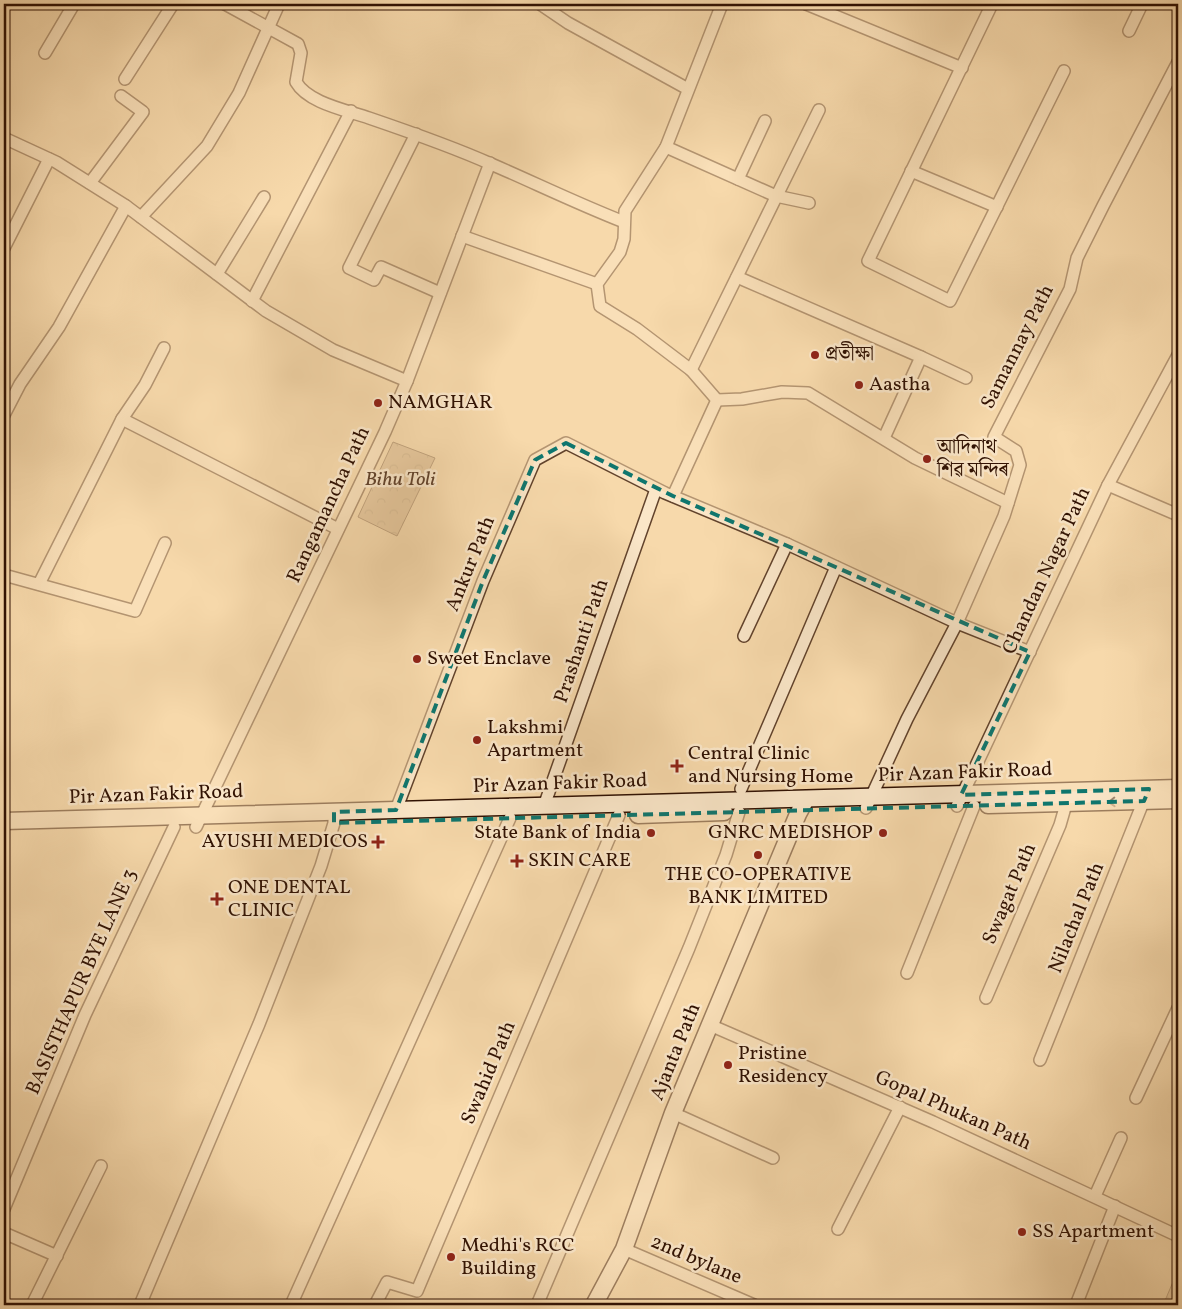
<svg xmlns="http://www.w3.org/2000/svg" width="1182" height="1309" font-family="Vollkorn,'Noto Serif Bengali',serif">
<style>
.grass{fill:url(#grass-dots);stroke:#826448}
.park{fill:url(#park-crowns);stroke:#826448}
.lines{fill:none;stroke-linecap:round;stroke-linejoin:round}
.street-casing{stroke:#62432c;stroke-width:14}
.secondary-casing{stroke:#301102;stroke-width:19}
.street{stroke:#fae6c8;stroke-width:11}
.secondary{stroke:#fae6c8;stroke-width:16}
.oneway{stroke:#9f866f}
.marked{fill:none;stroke:#0f766e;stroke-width:4;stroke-dasharray:10 6;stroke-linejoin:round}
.poi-dot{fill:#8f2418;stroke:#fae6c8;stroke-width:2}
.labels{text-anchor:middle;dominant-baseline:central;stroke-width:5;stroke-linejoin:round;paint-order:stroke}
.street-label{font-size:20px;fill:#301102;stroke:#fae6c8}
.poi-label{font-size:20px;fill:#301102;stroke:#fae6c8;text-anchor:start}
.park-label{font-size:20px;font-style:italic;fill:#62432c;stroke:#fae6c8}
</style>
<defs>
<pattern id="grass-dots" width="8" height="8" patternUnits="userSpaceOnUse" patternTransform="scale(1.25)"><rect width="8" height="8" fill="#d5b78e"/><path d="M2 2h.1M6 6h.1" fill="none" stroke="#b79c79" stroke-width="1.8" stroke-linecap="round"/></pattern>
<pattern id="park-crowns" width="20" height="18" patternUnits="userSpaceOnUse" patternTransform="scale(1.25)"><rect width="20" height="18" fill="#d5b78e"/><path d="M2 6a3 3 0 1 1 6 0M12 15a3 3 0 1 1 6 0" fill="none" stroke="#b79c79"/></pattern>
</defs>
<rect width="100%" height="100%" fill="#f7d9ab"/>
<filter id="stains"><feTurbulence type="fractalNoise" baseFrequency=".004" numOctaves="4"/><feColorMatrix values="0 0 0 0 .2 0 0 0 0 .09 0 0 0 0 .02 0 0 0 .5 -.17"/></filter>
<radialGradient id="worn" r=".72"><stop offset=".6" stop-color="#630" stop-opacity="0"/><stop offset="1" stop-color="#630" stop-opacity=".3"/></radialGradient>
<polygon class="grass" points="1178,1270 1178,1305 1164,1303"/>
<polygon class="park" points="393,442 435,458 397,536 358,517"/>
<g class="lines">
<defs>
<g id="street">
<path d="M225 4 298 44 301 53 296 82C308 103 346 110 369 118 410 132 451 146 491 164 535 183 578 204 624 222"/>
<polyline points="540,4 568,23 688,89"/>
<polyline points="806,4 962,68"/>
<polyline points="992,4 868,261 950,301 1064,71"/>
<polyline points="1129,31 1142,4"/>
<polyline points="45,53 74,4"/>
<polyline points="125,79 173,4"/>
<polyline points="416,134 349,268 374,280 381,267 440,293"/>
<polyline points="4,138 56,162 126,206 266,311 333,350 407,381"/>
<polyline points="666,147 776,196 809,203"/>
<polyline points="911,171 997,207"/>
<polyline points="738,179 765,121"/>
<polyline points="90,183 143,112 121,96"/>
<polyline points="141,217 207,146 239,93 279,4"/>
<polyline points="462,236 597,284"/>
<polyline points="4,248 49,159"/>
<polyline points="217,274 264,197"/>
<polyline points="737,277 921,357 884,438"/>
<polyline points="252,301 351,111"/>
<polyline points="921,357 966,378"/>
<polyline points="691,370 819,110"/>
<polyline points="717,400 691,370 637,329 600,306 597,284 620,252 624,239 625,211 666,147 722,4"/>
<polyline points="717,400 742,399 782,392 808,393 915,458 1008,503"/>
<polyline points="4,415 20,384 59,327 126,206"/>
<polyline points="122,419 145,385 164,348"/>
<polyline points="1108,485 1178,515"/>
<polyline points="673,496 717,400"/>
<polyline points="4,575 135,611 165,543"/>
<polyline points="39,584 122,419 338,529"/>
<polyline points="744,636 787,544"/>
<polyline points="741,789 836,567"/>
<polyline points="544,806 656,489"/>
<polyline points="957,806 1108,485 1178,355"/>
<polyline points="866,808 907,719 957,623 1004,516 1020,465 1016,451 994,437 1070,289 1077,258 1103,206 1178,62"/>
<polyline points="396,810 483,581 535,460 566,443 665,493 787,544 957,623 1030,652"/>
<polyline points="196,827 385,432 407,381 490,163"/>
<polyline points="907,973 974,806"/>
<polyline points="986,998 1060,825 1066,804"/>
<polyline points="710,1025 933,1122 1178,1236"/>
<polyline points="1040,1060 1146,795"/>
<polyline points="1136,1098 1178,1008"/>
<polyline points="673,1113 773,1158"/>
<polyline points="1095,1196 1121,1138"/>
<polyline points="4,1209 85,1015 174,827"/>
<polyline points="838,1229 900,1107"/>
<polyline points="4,1233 57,1256"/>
<polyline points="624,1249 754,1305"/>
<polyline points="32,1305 101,1166"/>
<polyline points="140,1305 259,1024 321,866 334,823 334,812"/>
<polyline points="291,1305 510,818"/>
<polyline points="375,1305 387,1282 417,1291 619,815"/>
<polyline points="537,1305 689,948 726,855 739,812"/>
<polyline points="1076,1305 1115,1206"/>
</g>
<g id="secondary">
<polyline points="988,805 1178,800"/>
<polyline points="638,815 724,812"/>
<polyline points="4,821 1178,788"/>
<polyline points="594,1305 624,1249 673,1113 798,814 806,799"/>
</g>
</defs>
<use href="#street" class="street-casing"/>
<use href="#secondary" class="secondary-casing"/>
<use href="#street" class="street"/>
<use href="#secondary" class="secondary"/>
</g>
<defs><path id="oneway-chevron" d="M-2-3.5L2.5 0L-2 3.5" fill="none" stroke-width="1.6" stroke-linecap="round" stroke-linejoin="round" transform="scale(1.25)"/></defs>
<use class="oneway" href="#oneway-chevron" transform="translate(1112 802) rotate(178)"/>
<path d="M0 0H1182V1309H0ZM566 443 673 496 1030 652 961 795 1149 789 1144 801 334 823V812L396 810 483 581 535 460Z" fill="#f7d9ab" fill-opacity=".55" fill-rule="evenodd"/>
<path class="marked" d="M566 443 673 496 1030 652 961 795 1149 789 1144 801 334 823V812L396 810 483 581 535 460Z"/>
<g class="poi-dot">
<circle cx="815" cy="355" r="5"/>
<circle cx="859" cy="385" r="5"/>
<circle cx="378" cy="403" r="5"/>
<circle cx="927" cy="459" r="5"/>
<circle cx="417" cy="659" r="5"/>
<circle cx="477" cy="740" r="5"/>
<path d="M674.5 758.5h5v5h5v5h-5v5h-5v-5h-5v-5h5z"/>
<circle cx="651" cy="833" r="5"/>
<circle cx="883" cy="833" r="5"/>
<path d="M375.5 834.5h5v5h5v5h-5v5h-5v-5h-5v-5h5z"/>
<circle cx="758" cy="855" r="5"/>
<path d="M514.5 853.5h5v5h5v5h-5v5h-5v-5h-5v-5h5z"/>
<path d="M214.5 891.5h5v5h5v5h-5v5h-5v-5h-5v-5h5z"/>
<circle cx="728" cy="1065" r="5"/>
<circle cx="1022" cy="1232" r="5"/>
<circle cx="451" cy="1257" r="5"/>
</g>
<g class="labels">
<g class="street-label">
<text transform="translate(1018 347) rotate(-63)">Samannay Path</text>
<text transform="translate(329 505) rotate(-65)">Rangamancha Path</text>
<text transform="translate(471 564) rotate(-68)">Ankur Path</text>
<text transform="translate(1047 571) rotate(-65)">Chandan Nagar Path</text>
<text transform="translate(582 641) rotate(-71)">Prashanti Path</text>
<text transform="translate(965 773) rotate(-2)">Pir Azan Fakir Road</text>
<text transform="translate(560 784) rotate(-2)">Pir Azan Fakir Road</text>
<text transform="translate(156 795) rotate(-2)">Pir Azan Fakir Road</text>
<text transform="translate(1010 894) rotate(-67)">Swagat Path</text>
<text transform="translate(1077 918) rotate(-68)">Nilachal Path</text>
<text transform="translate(82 982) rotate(-66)">BASISTHAPUR BYE LANE 3</text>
<text transform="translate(676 1052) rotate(-68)">Ajanta Path</text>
<text transform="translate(489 1073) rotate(-67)">Swahid Path</text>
<text transform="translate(953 1111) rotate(24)">Gopal Phukan Path</text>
<text transform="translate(696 1260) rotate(23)">2nd bylane</text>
</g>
<g class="poi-label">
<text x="825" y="355">প্রতীক্ষা</text>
<text x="869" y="385">Aastha</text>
<text x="388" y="403">NAMGHAR</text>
<text x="937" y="448">আদিনাথ<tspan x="937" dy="23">শিৱ মন্দিৰ</tspan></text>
<text x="427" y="659">Sweet Enclave</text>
<text x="487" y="728">Lakshmi<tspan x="487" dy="23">Apartment</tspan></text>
<text x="688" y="754">Central Clinic<tspan x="688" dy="23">and Nursing Home</tspan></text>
<text x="641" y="833" text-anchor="end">State Bank of India</text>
<text x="873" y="833" text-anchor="end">GNRC MEDISHOP</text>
<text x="368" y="842" text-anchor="end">AYUSHI MEDICOS</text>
<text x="528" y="861">SKIN CARE</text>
<text x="758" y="875" text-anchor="middle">THE CO-OPERATIVE<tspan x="758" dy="23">BANK LIMITED</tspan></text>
<text x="228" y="888">ONE DENTAL<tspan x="228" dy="23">CLINIC</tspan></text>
<text x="738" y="1054">Pristine<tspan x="738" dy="23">Residency</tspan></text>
<text x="1032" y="1232">SS Apartment</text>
<text x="461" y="1246">Medhi's RCC<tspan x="461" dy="23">Building</tspan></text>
</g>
<g class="park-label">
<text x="400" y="480">Bihu Toli</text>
</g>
</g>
<rect width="1182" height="1309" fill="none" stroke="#f7d9ab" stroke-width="20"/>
<rect x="5" y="5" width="1172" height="1299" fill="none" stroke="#301102" stroke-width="2.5"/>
<rect x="10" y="10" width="1162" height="1289" fill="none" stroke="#301102"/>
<rect width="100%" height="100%" filter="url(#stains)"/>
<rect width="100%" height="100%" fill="url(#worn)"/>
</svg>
